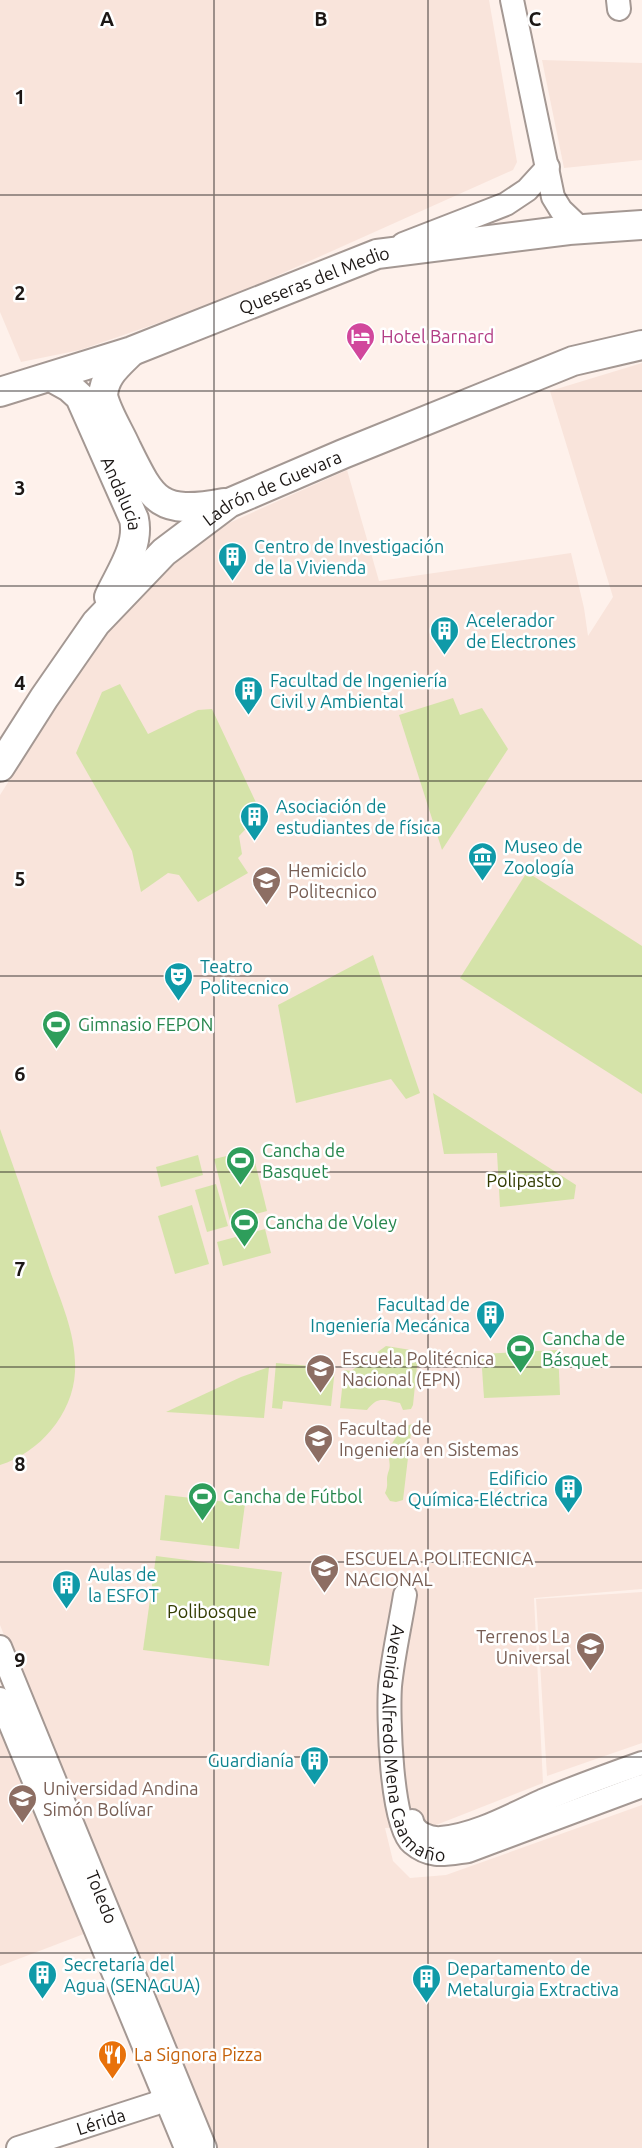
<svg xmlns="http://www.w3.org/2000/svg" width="642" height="2148" font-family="Ubuntu,sans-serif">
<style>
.built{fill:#f9e4db}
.green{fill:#d5e3a9}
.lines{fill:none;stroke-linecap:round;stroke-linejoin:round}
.minor-casing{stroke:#a49893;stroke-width:26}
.major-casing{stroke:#a49893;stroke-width:32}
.minor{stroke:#fff;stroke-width:22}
.major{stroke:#fff;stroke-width:28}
.grid{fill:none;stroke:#1c1715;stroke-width:1.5;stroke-opacity:0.55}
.labels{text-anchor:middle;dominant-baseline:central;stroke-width:5;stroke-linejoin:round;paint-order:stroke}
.street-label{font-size:18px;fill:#1c1715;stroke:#fff}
.hotel-label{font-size:18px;fill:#b23c85;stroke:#fff;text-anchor:start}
.culture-label{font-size:18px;fill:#0d838f;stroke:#fff;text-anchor:start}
.education-label{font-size:18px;fill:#785e54;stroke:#fff;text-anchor:start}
.leisure-label{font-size:18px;fill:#27864d;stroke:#fff;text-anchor:start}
.park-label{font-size:18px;fill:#333c02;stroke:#fff}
.food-label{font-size:18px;fill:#c56008;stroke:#fff;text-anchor:start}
.grid-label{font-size:20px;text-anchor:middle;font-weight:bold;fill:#1c1715;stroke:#fff;stroke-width:5;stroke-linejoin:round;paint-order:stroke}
</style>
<rect width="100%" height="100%" fill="#fef1eb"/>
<g class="built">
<polygon points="0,0 489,0 517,162 513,170 216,303 80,350 21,362 0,312"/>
<polygon points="542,60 642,63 642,160 564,168"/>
<polygon points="642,363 642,1589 534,1598 543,1783 436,1825 385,1828 393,1861 410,1878 446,1875 642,1805 642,2148 207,2148 0,1625 0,795 88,655 145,587 209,532 347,470 379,581 571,553 584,608 588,636 613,597 550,391"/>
<polygon points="642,1592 642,1743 547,1776 536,1599"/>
<polygon points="0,1715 89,1932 0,1966"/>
</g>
<g class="green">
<polygon points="120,684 148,734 198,710 212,709 261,813 239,836 242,854 238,858 248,873 198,902 179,875 168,873 141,892 132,851 76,753 102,692"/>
<polygon points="453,698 460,715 482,708 508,749 442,850 399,715"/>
<polygon points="527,872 642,946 642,1094 460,978"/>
<polygon points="373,955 420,1093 406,1099 391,1079 296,1103 278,1005"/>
<polygon points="433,1093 576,1185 574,1199 500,1207 497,1153 444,1154"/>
<path d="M0 1129C16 1173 31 1218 47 1262 59 1298 77 1333 75 1372 73 1414 39 1453 0 1465Z"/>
<polygon points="252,1150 267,1211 230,1221 214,1159"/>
<polygon points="198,1155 203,1175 161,1187 156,1167"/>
<polygon points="216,1184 228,1226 207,1232 195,1190"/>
<polygon points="192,1205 209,1264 175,1274 158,1216"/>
<polygon points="265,1229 271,1253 223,1266 217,1242"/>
<path d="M386 1346 411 1350 418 1356 413 1405 411 1409 403 1410 400 1403C383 1400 378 1396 367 1410L340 1408 344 1370 351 1371Z"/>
<polygon points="558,1350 560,1395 484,1398 481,1354"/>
<polygon points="276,1363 335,1368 331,1406 283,1401 282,1409 272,1408"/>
<polygon points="269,1367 264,1418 166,1412 241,1377"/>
<path d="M401 1423 406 1426 412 1424 403 1500 396 1502 390 1501 385 1493C388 1486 387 1485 387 1479 388 1469 391 1471 389 1459L393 1453 391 1445 396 1437 393 1430Z"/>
<polygon points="165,1495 245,1504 239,1549 160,1540"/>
<polygon points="156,1556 282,1572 269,1666 143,1650"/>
</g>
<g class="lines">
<defs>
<g id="minor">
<polyline points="512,0 553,197 561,210 581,229"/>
<polyline points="618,0 619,9"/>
<polyline points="403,244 506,204 527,190 548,167"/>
<path id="s1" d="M405 1595C400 1626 393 1656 390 1686 388 1715 391 1826 412 1843 431 1859 446 1854 468 1851L642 1786"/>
<path id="s2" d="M0 1647 205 2148"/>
<polyline points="0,1699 186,2148"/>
<path d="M412 1821C414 1833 430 1839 441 1838 476 1835 511 1815 542 1801 575 1787 608 1775 642 1763"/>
<path id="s3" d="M18 2148 154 2104 178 2094"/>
</g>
<g id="major">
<path d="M130 353C117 366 104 376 103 396 107 413 119 431 126 447 153 502 159 515 224 503"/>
<path id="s4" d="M51 377 69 387 80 397 134 519C140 546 120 573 109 597"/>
<path id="s5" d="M0 392 132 351 377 254 569 230 642 225"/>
<path id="s6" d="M0 767 44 698 96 623 164 552 229 503 343 454 573 361 642 345"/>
</g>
</defs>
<use href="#minor" class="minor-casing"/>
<use href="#major" class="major-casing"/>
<use href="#minor" class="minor"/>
<use href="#major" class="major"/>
</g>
<path class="grid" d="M214 0V2148M428 0V2148M0 195H642M0 391H642M0 586H642M0 781H642M0 976H642M0 1172H642M0 1367H642M0 1562H642M0 1757H642M0 1953H642"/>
<defs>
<symbol id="hotel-pin" viewBox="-11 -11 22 30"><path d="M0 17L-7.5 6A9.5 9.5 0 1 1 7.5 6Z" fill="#d1479c" stroke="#fff"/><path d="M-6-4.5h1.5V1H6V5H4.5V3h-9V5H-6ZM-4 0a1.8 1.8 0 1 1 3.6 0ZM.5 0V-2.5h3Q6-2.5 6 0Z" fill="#fff"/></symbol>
<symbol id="building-pin" viewBox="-11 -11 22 30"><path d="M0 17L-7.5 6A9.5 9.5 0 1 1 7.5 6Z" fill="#0f9aa8" stroke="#fff"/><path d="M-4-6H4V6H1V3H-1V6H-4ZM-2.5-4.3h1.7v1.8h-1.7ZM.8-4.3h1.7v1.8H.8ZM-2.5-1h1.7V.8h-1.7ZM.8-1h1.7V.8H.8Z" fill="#fff"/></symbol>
<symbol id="museum-pin" viewBox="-11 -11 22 30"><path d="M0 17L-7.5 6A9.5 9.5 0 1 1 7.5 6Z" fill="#0f9aa8" stroke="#fff"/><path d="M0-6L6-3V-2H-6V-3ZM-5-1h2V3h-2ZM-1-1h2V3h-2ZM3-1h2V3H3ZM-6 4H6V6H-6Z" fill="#fff"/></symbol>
<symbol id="university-pin" viewBox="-11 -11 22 30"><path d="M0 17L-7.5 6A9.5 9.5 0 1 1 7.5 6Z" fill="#8d6e63" stroke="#fff"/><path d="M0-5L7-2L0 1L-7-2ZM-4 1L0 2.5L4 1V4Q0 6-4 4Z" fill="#fff"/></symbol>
<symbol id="theatre-pin" viewBox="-11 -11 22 30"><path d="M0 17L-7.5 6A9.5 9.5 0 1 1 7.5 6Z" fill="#0f9aa8" stroke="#fff"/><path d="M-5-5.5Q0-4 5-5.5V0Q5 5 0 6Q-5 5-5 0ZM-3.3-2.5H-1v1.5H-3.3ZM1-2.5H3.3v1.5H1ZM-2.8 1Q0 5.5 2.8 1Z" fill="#fff"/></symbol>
<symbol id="stadium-pin" viewBox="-11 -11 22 30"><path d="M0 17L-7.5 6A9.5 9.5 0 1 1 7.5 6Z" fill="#2e9e5b" stroke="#fff"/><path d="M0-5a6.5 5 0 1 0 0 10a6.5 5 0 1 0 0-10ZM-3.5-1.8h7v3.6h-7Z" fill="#fff"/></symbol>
<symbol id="school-pin" viewBox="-11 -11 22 30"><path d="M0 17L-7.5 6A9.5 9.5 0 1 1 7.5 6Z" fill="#8d6e63" stroke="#fff"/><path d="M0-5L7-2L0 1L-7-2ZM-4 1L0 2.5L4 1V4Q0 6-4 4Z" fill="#fff"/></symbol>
<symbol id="restaurant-pin" viewBox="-11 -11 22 30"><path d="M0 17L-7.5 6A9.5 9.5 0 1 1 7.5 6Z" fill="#e8710a" stroke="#fff"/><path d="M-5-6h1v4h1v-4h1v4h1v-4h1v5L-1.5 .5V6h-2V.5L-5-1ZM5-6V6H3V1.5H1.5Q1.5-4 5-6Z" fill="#fff"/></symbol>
</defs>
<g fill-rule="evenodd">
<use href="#hotel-pin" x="344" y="320" width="33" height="45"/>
<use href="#building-pin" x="216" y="540" width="33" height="45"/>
<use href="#building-pin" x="428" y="614" width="33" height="45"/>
<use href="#building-pin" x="232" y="674" width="33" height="45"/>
<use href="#building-pin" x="238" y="800" width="33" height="45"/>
<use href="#museum-pin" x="466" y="840" width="33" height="45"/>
<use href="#university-pin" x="250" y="864" width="33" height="45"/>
<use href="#theatre-pin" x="162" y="960" width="33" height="45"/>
<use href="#stadium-pin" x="40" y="1008" width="33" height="45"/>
<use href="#stadium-pin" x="224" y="1144" width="33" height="45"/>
<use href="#stadium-pin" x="228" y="1206" width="33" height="45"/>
<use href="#building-pin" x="474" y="1298" width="33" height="45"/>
<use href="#stadium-pin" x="504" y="1332" width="33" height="45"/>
<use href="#university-pin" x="304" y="1352" width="33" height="45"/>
<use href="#school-pin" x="302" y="1422" width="33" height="45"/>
<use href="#building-pin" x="552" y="1472" width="33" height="45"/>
<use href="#stadium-pin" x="186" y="1480" width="33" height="45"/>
<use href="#university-pin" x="308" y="1552" width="33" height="45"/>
<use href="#building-pin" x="50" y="1568" width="33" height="45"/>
<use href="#university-pin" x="574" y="1630" width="33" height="45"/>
<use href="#building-pin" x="298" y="1744" width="33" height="45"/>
<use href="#university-pin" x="6" y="1782" width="33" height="45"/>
<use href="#building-pin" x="26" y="1958" width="33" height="45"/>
<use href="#building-pin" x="410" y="1962" width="33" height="45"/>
<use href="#restaurant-pin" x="96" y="2038" width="33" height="45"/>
</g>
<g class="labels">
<g class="street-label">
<text stroke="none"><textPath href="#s5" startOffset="334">Queseras del Medio</textPath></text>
<text stroke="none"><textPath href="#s6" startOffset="398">Ladrón de Guevara</textPath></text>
<text stroke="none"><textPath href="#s4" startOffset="141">Andalucia</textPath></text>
<text stroke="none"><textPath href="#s1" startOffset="160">Avenida Alfredo Mena Caamaño</textPath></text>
<text stroke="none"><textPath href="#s2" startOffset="270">Toledo</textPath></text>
<text stroke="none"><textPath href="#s3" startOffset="87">Lérida</textPath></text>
</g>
<g class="hotel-label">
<text x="381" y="336">Hotel Barnard</text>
</g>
<g class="culture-label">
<text x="254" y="546">Centro de Investigación<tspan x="254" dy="21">de la Vivienda</tspan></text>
<text x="466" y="620">Acelerador<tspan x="466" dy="21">de Electrones</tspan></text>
<text x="270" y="680">Facultad de Ingeniería<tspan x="270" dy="21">Civil y Ambiental</tspan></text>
<text x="276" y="806">Asociación de<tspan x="276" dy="21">estudiantes de física</tspan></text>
<text x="504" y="846">Museo de<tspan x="504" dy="21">Zoología</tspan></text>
<text x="200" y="966">Teatro<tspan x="200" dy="21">Politecnico</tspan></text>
<text x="470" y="1304" text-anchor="end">Facultad de<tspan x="470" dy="21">Ingeniería Mecánica</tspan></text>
<text x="548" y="1478" text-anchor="end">Edificio<tspan x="548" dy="21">Química-Eléctrica</tspan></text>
<text x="88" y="1574">Aulas de<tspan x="88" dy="21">la ESFOT</tspan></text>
<text x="294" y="1760" text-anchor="end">Guardianía</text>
<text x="64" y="1964">Secretaría del<tspan x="64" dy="21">Agua (SENAGUA)</tspan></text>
<text x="447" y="1968">Departamento de<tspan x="447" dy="21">Metalurgia Extractiva</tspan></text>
</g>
<g class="education-label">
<text x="288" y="870">Hemiciclo<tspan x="288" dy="21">Politecnico</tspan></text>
<text x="342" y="1358">Escuela Politécnica<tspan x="342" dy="21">Nacional (EPN)</tspan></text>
<text x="339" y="1428">Facultad de<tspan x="339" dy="21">Ingeniería en Sistemas</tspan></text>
<text x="345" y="1558">ESCUELA POLITECNICA<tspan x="345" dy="21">NACIONAL</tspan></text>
<text x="570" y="1636" text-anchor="end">Terrenos La<tspan x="570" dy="21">Universal</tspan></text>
<text x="43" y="1788">Universidad Andina<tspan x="43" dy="21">Simón Bolívar</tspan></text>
</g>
<g class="leisure-label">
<text x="78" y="1024">Gimnasio FEPON</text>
<text x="262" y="1150">Cancha de<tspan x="262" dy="21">Basquet</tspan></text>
<text x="265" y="1222">Cancha de Voley</text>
<text x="542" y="1338">Cancha de<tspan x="542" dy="21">Básquet</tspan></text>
<text x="223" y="1496">Cancha de Fútbol</text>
</g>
<g class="park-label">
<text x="524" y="1180">Polipasto</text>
<text x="212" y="1611">Polibosque</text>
</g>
<g class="food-label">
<text x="134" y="2054">La Signora Pizza</text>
</g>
</g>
<g class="grid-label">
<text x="107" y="26">A</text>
<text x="321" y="26">B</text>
<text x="535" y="26">C</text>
<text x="20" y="104">1</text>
<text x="20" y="300">2</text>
<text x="20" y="495">3</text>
<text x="20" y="690">4</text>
<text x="20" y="886">5</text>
<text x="20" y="1081">6</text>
<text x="20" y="1276">7</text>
<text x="20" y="1471">8</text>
<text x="20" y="1667">9</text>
</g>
</svg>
